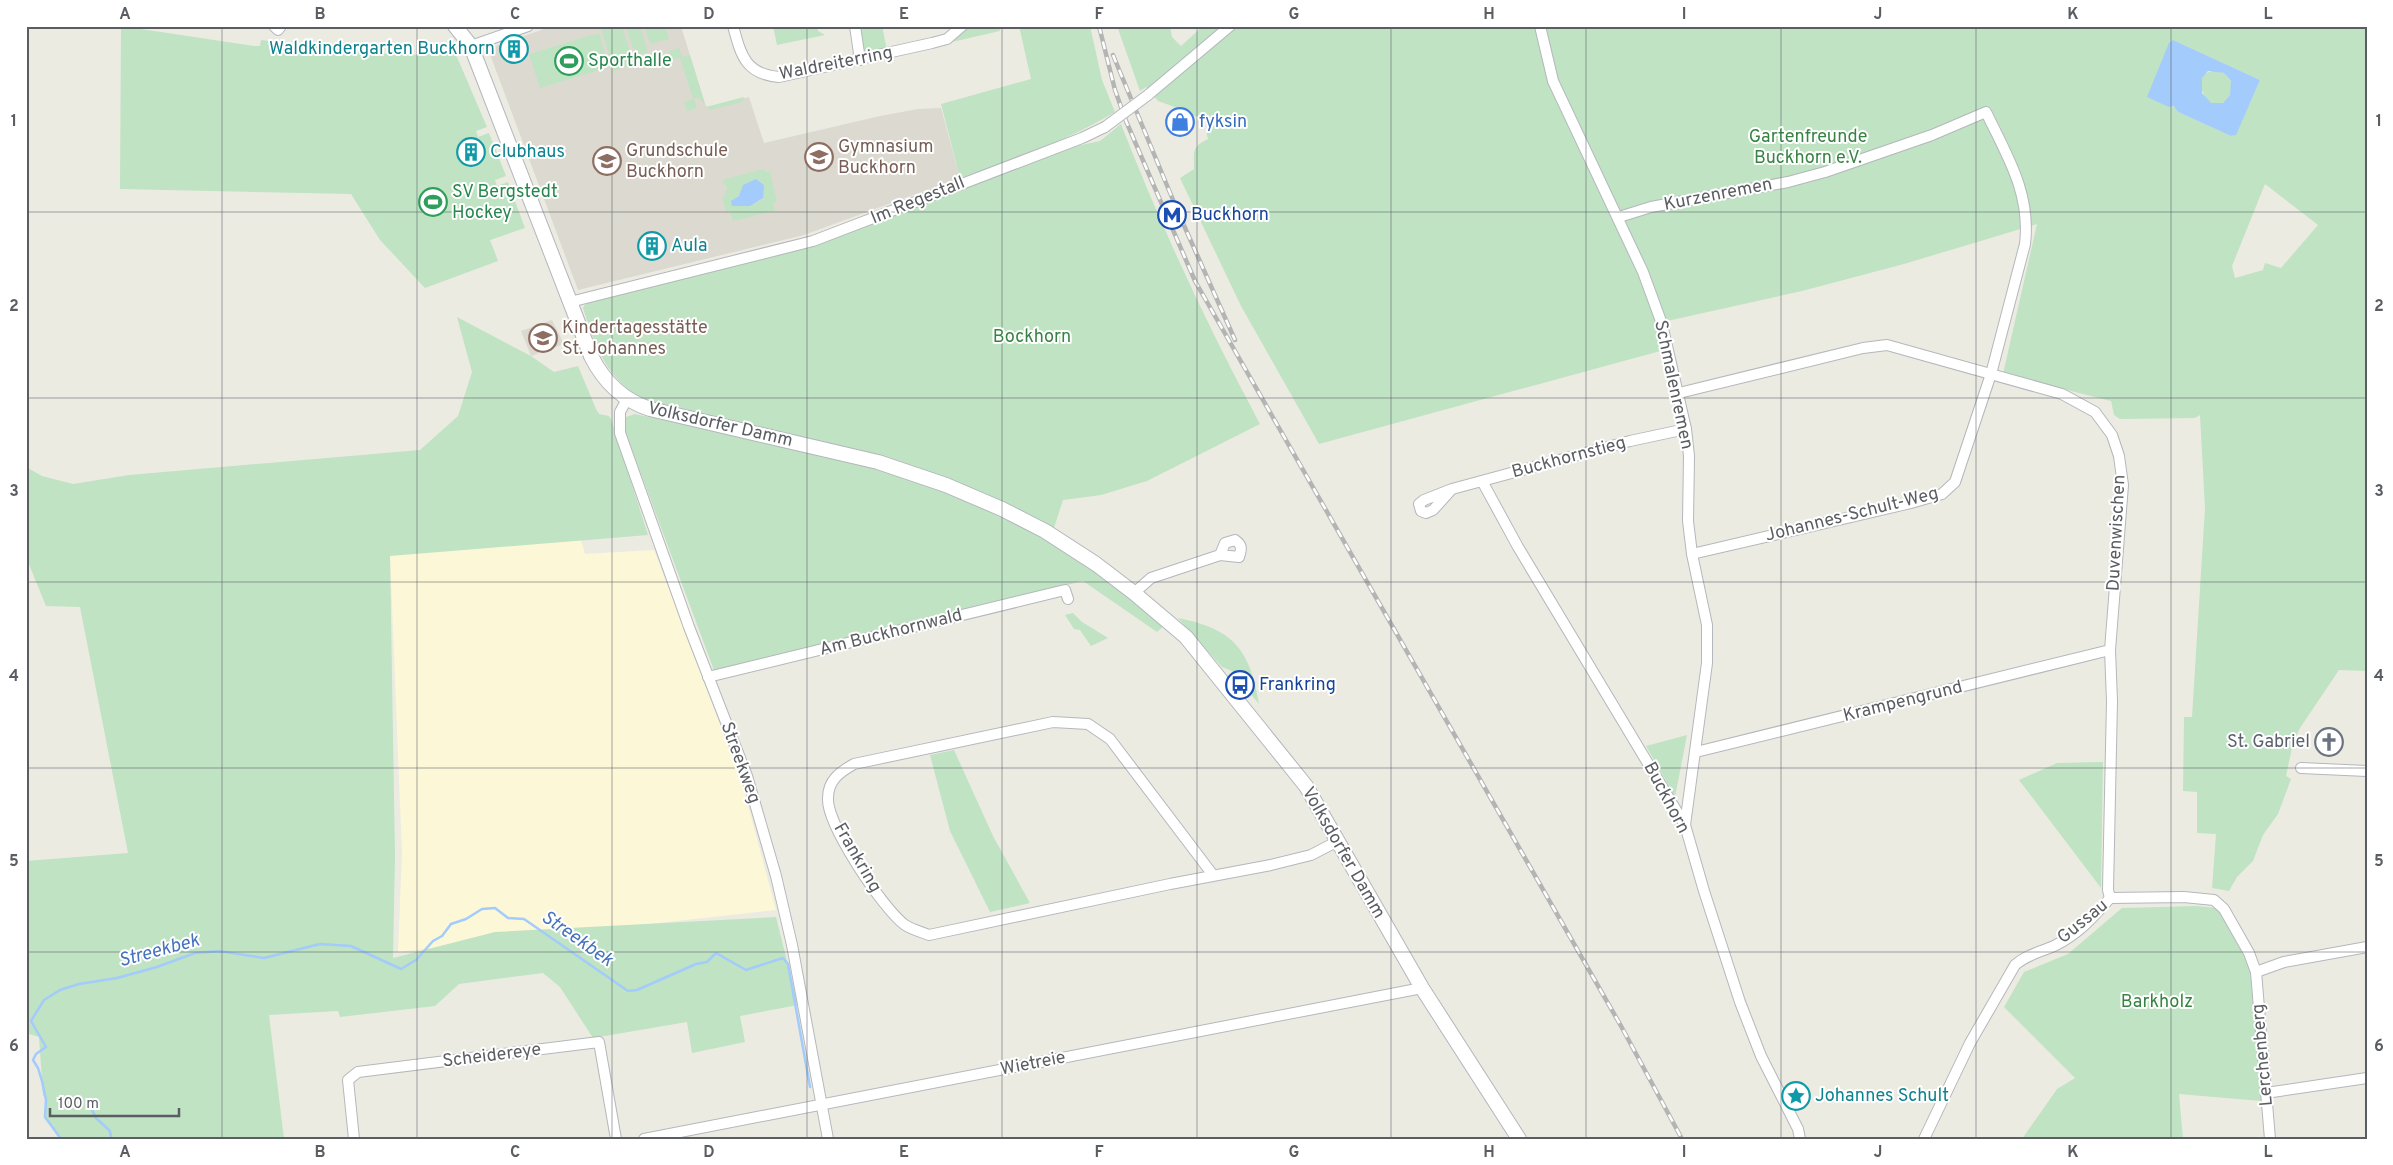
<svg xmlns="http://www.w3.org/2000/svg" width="2393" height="1165" font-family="Overpass,sans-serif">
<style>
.commercial{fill:#fcf8d7}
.education{fill:#dcdad0}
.green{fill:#bfe3c3;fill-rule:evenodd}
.water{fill:#a3cbfb;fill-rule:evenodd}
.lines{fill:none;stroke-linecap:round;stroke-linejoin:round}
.stream{stroke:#a3cbfb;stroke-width:2.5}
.minor-casing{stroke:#b4b7bc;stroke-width:12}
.secondary-casing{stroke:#b3b6bc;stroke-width:16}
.minor{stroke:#fff;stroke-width:10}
.secondary{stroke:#fff;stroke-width:14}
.rail-casing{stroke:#b3b4b4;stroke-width:4.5}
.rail{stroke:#fff;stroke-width:2.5;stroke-dasharray:8;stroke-linecap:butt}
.minor-bridge-casing{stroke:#b4b7bc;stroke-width:12;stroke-linecap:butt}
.minor-bridge{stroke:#fff;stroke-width:10}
.grid{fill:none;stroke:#5a5d62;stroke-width:1;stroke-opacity:0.55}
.labels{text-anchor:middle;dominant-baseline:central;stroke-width:4;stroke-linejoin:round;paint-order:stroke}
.culture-label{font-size:18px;fill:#0d838f;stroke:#fff;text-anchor:start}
.leisure-label{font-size:18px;fill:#27864d;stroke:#fff;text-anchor:start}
.street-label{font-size:18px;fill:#5a5d62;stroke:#fff}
.shop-label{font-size:18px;fill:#366cbe;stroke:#fff;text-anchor:start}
.park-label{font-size:18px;fill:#388344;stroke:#fff}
.education-label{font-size:18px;fill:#785e54;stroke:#fff;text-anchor:start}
.transit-label{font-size:18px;fill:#164399;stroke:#fff;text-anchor:start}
.worship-label{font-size:18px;fill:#5b616d;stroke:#fff;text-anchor:end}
.water-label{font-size:19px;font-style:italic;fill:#4773bd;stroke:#fff}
.neatline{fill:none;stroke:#5a5d62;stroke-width:2}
.grid-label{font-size:16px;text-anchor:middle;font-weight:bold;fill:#5a5d62}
</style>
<rect width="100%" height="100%" fill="#ecebe2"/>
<polygon class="commercial" points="581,540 585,554 654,550 742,783 776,910 398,952 402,853 390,555"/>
<g class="education">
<polygon points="552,26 681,26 706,107 749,97 764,143 880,116 918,109 941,108 960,178 804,235 578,290 488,49"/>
<polygon points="552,320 564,344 531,356 521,331"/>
</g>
<g class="green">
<polygon points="121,26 254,46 260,46 261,40 388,54 412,55 450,51 457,57 487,127 476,131 478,137 489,133 506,176 495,180 497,186 508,182 525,228 490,240 498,261 425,288 380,240 351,194 120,189"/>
<polygon points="600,26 622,26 634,64 614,71"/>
<polygon points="626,26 640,26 648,52 637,55 635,48 633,49"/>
<polygon points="644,26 665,26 669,39 650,44"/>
<polygon points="773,26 817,26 818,31 825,35 777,45"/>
<polygon points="859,26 882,26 888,55 865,59"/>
<polygon points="962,26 999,26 1000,31 952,42 947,39"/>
<path d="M1019 26H1090L1102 80 1115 112C1067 141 1012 160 960 178L941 104 1031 79Z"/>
<path d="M1117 26H1170L1172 37 1181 46 1203 26H2367V671L2339 670 2300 728 2293 743 2286 776 2291 779 2278 814 2263 835 2253 861 2237 877 2229 891 2212 888 2216 834 2197 833V792L2183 791 2184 717H2192L2205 508 2200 415 2195 418 2120 419 2114 415 2111 401 2003 374 2037 224 1904 264 1802 291 1658 323 1664 350 1319 444 1241 306 1180 178 1194 169C1194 152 1191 147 1208 139L1206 131 1211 129 1215 120H1200L1186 109V111L1158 101 1146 87 1140 91ZM2173 40 2260 80 2235 135 2231 136 2178 112 2176 107 2171 106ZM2265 184 2318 225 2281 268 2265 263 2263 270 2235 278 2232 266Z"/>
<polygon points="599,33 609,67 540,88 529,54"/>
<polygon points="679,48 682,57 690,55 706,107 744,97 742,102 710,110 698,97 694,99 697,108 687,111 684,102 693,99 680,58 672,60 669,51"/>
<path d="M2214 71 2224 73 2232 83 2230 95 2223 103H2211C2199 94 2195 72 2214 71Z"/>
<path d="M1121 124C1161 227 1208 327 1260 424L1147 481 1101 495 1063 500 1053 531 981 494 647 401C608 382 595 347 583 308L588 300 732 266 835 238 966 185 1063 149 1100 141Z"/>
<path d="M764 169 766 172 770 171 777 202 773 203 775 211 733 221 730 211 726 212 722 197 725 196 727 187 722 182 725 179ZM759 180 764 185 762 200 750 206 735 197 739 196 742 188Z"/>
<polygon points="457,317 531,356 554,372 578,366 596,409 599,414 609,416 611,419 648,535 390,556 395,855 393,958 495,932 776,917 798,1005 740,1016 745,1042 692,1053 687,1022 593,1038 560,987 543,973 459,984 435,1006 340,1017 338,1011 269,1015 284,1139 61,1139 45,1117 46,1100 43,1095 39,1037 26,1033 26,861 128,853 80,607 46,606 28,562 26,562 26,467 42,476 73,484 129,475 420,450 458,416 472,372"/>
<polygon points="635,414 834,456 941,487 1029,528 1069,552 1166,624 1157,632 1083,581 715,673 624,428 626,417"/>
<polygon points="1073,613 1082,622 1108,638 1091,646 1080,630 1074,629 1065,615"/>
<path d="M1178 618C1233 629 1250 649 1259 704L1232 671 1222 667Z"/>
<polygon points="1687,735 1675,797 1646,746"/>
<polygon points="954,750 993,836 1030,903 990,912 950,831 930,755"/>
<polygon points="2103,762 2101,888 2019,780 2057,763"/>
<polygon points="2196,906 2217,908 2250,967 2261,1101 2179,1094 2183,1139 2022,1139 2057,1089 2075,1078 2004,1007 2024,972 2068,954 2122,908"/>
</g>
<g class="water">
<path d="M2173 40 2260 80 2236 135 2231 136 2178 112 2174 106 2169 107 2147 97 2169 43ZM2208 71 2224 73 2231 81 2230 95 2223 103H2211L2202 93V78Z"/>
<polygon points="756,179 764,185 763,198 750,206 732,206 731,201 739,196 743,185"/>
</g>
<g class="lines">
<g class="stream">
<polyline points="88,1102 96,1118 110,1131 111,1139"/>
<polyline points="61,1139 45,1117 46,1100 42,1081 38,1068 33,1060 36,1054 46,1047 31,1021 44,1000 60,990 79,984 117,978 157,967 195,953 219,951 264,958 320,944 351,946 401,969 416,960 433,941 442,936 451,924 466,919 482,909 495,908 508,918 524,919 628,991 637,990 696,964 707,962 716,953 746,970 783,958 788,964 810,1087"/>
</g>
<defs>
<g id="minor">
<polyline points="274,26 278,30 281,26"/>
<path d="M733 26C741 55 745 74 779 77L932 43 947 39 962 26"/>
<polyline points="855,26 860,60"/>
<polyline points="1540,26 1553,81 1643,272 1662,324 1686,429 1689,456 1688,521 1692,554 1707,625 1707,663 1685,825"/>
<polyline points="471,46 528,26"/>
<polyline points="1148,95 1230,26"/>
<path d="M1619 217 1651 207 1788 182 1825 172 1932 135 1986 112C2007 156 2031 193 2025 244L1991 374 1955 482 1942 494 1911 503 1692 554"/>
<polyline points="570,302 813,241 1082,138 1105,127"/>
<polyline points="1679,393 1863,348 1887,345 2062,394 2095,412 2112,435 2119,456 2123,485 2110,650 2112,701 2108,890 2110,898"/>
<polyline points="627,399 620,412 620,433 689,627 747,776 776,876 792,945 828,1139"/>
<polyline points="1482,481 1518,547 1685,825 1704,891 1740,1002 1761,1056 1798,1129 1800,1139"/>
<polyline points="1452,489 1433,510 1426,513 1421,511 1419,504 1424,500 1452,489 1630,441 1686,429"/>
<path d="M1134 593 1151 578 1220 555 1239 557C1242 548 1242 545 1235 540L1225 543 1220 555"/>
<polyline points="708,677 1065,590 1068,599"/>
<polyline points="1696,752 2110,650"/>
<polyline points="2301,768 2367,771"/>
<path d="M1213 875 1110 739 1088 724 1053 722 854 764C840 772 828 780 828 798 826 824 883 909 905 925 911 929 921 932 929 935L1170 884 1271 865 1311 855 1338 841"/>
<polyline points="2256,972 2284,962 2367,947"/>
<polyline points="2266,1093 2367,1078"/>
<polyline points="354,1139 348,1080 358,1072 599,1042 616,1139"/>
<polyline points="644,1139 1422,988"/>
<path d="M1924 1139 1970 1043 2015 965C2026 955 2040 952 2054 946 2077 935 2094 917 2110 898L2184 897 2214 900 2224 909 2249 953 2256 972 2270 1139"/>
</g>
<path id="secondary" d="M455 26 471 46 591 356C604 382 622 400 650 409L878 462 946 485 1002 509 1045 531 1096 564 1134 593 1186 637 1306 786 1422 988 1519 1139"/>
</defs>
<use href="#minor" class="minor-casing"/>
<use href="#secondary" class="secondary-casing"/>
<use href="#minor" class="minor"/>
<use href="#secondary" class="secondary"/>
<defs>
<g id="rail">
<polyline points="1099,26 1115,90 1126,121 1195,281 1621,1026 1682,1139"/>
<polyline points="1113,55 1178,212 1235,340"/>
</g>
</defs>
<use href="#rail" class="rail-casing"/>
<use href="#rail" class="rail"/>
<defs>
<polyline id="minor-bridge" points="1105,127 1148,95"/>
</defs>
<use href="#minor-bridge" class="minor-bridge-casing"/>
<use href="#minor-bridge" class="minor-bridge"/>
</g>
<path class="grid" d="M222 26V1139M417 26V1139M612 26V1139M807 26V1139M1002 26V1139M1197 26V1139M1391 26V1139M1586 26V1139M1781 26V1139M1976 26V1139M2171 26V1139M26 212H2367M26 398H2367M26 582H2367M26 768H2367M26 952H2367"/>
<defs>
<symbol id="building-ring" viewBox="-11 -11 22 22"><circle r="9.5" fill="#fff" stroke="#0f9aa8" stroke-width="1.5"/><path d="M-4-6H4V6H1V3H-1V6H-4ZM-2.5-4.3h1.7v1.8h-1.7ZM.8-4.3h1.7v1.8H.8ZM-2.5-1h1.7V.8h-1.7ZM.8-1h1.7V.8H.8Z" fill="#0f9aa8"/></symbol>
<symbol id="stadium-ring" viewBox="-11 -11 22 22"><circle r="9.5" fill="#fff" stroke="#2e9e5b" stroke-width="1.5"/><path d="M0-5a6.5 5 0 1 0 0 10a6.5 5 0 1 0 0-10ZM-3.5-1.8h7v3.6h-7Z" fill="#2e9e5b"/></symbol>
<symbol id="shop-ring" viewBox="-11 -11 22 22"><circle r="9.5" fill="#fff" stroke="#3f7fe0" stroke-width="1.5"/><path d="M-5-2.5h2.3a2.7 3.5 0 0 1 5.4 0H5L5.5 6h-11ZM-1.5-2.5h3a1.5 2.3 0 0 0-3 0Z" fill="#3f7fe0"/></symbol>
<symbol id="school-ring" viewBox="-11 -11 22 22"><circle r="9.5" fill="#fff" stroke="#8d6e63" stroke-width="1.5"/><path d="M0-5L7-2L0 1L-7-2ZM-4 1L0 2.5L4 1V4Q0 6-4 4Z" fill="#8d6e63"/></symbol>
<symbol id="metro-ring" viewBox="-11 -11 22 22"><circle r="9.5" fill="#fff" stroke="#1a4fb4" stroke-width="1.5"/><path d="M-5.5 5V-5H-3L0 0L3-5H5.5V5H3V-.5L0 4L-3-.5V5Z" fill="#1a4fb4"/></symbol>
<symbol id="bus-ring" viewBox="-11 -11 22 22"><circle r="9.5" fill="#fff" stroke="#1a4fb4" stroke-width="1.5"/><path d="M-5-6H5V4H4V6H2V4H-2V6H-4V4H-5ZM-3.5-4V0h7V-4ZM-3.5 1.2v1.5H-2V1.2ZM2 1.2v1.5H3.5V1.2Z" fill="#1a4fb4"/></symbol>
<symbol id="church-ring" viewBox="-11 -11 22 22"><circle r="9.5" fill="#fff" stroke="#6b7280" stroke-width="1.5"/><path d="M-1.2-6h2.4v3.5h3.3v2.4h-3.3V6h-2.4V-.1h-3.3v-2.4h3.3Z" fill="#6b7280"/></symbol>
<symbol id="sight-ring" viewBox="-11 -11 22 22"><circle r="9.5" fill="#fff" stroke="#0f9aa8" stroke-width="1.5"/><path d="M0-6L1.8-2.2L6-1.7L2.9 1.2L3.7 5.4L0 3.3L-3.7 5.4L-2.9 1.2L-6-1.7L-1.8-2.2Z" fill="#0f9aa8"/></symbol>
</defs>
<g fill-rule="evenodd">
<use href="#building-ring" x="498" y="33" width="32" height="32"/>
<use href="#stadium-ring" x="553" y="45" width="32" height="32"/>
<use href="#shop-ring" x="1164" y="106" width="32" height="32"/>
<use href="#building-ring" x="455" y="136" width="32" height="32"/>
<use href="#school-ring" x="803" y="141" width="32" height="32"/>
<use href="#school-ring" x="591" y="145" width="32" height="32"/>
<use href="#stadium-ring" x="417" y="186" width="32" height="32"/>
<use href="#metro-ring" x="1156" y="199" width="32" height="32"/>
<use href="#building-ring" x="636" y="230" width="32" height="32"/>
<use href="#school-ring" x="527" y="322" width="32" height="32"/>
<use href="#bus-ring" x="1224" y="669" width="32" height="32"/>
<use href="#church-ring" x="2313" y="726" width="32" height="32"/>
<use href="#sight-ring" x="1780" y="1080" width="32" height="32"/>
</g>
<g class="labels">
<g class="culture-label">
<text x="495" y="49" text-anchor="end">Waldkindergarten Buckhorn</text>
<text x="490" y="152">Clubhaus</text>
<text x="671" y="246">Aula</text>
<text x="1815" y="1096">Johannes Schult</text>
</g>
<g class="leisure-label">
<text x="588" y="61">Sporthalle</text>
<text x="452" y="192">SV Bergstedt<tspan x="452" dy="21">Hockey</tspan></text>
</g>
<g class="street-label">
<text transform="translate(836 64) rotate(-11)">Waldreiterring</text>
<text transform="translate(1718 195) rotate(-11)">Kurzenremen</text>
<text transform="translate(918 201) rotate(-22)">Im Regestall</text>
<text transform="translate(1673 385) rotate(78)">Schmalenremen</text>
<text transform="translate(720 425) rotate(13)">Volksdorfer Damm</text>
<text transform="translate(1569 458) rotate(-15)">Buckhornstieg</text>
<text transform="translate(1852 515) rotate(-14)">Johannes-Schult-Weg</text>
<text transform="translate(2117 533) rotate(-87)">Duvenwischen</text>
<text transform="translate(891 633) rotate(-14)">Am Buckhornwald</text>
<text transform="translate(1903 702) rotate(-14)">Krampengrund</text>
<text transform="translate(740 763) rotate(70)">Streekweg</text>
<text transform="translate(1666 798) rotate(62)">Buckhorn</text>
<text transform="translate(1343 853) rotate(60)">Volksdorfer Damm</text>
<text transform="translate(857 858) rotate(60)">Frankring</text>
<text transform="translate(2083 922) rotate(-39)">Gussau</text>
<text transform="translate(2263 1055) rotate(-95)">Lerchenberg</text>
<text transform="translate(492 1056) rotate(-7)">Scheidereye</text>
<text transform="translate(1033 1064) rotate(-11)">Wietreie</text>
</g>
<g class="shop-label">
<text x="1199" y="122">fyksin</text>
</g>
<g class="park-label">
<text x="1808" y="137">Gartenfreunde<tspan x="1808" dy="21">Buckhorn e.V.</tspan></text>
<text x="1032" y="337">Bockhorn</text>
<text x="2157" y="1002">Barkholz</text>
</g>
<g class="education-label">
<text x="838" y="147">Gymnasium<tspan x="838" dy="21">Buckhorn</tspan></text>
<text x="626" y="151">Grundschule<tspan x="626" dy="21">Buckhorn</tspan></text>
<text x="562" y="328">Kindertagesstätte<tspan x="562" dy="21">St. Johannes</tspan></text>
</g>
<g class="transit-label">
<text x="1191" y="215">Buckhorn</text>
<text x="1259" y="685">Frankring</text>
</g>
<g class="worship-label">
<text x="2310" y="742">St. Gabriel</text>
</g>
<g class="water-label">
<text transform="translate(577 939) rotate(35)">Streekbek</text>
<text transform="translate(159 951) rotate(-15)">Streekbek</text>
</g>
</g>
<rect width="2393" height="1165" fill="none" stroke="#ffffff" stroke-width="55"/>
<path d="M50 1108v8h129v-8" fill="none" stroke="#5a5d62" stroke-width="2.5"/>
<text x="58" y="1108" font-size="15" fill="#5a5d62" stroke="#ffffff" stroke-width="4" paint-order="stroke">100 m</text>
<rect x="28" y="28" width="2338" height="1110" class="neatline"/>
<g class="grid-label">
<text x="125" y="19">A</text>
<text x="320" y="19">B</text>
<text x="515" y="19">C</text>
<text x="709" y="19">D</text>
<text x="904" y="19">E</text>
<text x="1099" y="19">F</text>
<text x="1294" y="19">G</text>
<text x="1489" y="19">H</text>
<text x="1684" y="19">I</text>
<text x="1878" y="19">J</text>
<text x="2073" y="19">K</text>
<text x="2268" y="19">L</text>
<text x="14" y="126">1</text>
<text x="2379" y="126">1</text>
<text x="14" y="311">2</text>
<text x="2379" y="311">2</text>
<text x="14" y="496">3</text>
<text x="2379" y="496">3</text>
<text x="14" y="681">4</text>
<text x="2379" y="681">4</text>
<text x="14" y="866">5</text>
<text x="2379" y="866">5</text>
<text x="14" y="1051">6</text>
<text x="2379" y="1051">6</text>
<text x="125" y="1157">A</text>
<text x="320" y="1157">B</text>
<text x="515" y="1157">C</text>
<text x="709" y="1157">D</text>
<text x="904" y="1157">E</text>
<text x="1099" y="1157">F</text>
<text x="1294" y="1157">G</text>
<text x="1489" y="1157">H</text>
<text x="1684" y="1157">I</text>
<text x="1878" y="1157">J</text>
<text x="2073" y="1157">K</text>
<text x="2268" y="1157">L</text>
</g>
</svg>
